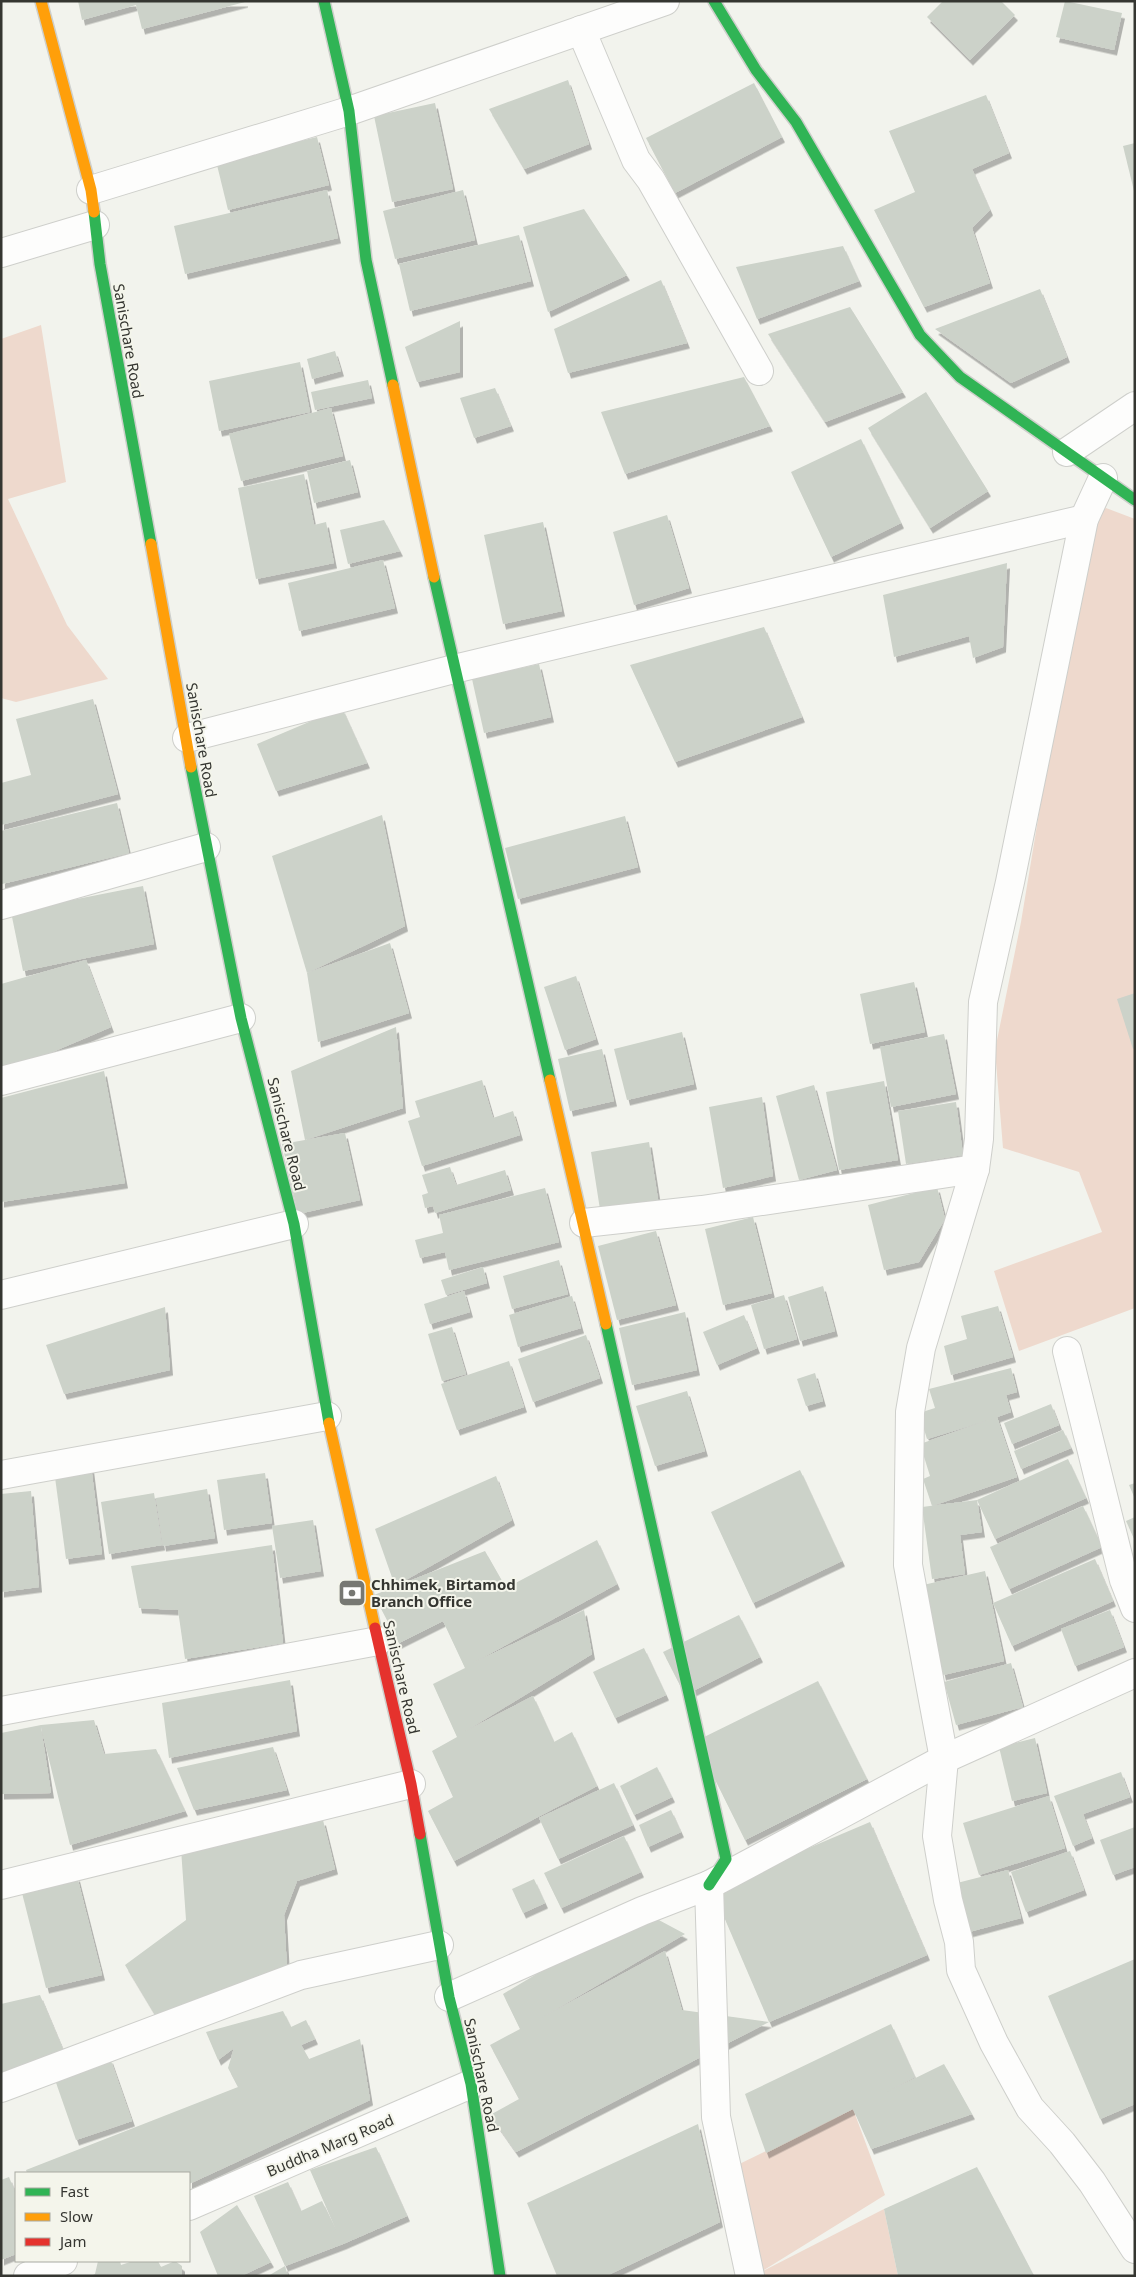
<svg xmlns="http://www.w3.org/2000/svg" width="1136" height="2277" font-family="'Noto Sans',sans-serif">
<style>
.green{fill:#eed9cd}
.building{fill:#ccd2c9;filter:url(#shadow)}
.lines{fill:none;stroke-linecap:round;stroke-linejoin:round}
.street-casing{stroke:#cecfcb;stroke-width:30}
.fast-casing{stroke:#cecfcb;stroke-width:14}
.slow-casing{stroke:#cecfcb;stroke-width:14}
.jam-casing{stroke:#cecfcb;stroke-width:14}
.street{stroke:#fdfdfc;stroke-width:28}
.fast{stroke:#30b455;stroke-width:11}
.slow{stroke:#ff9f0a;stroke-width:11}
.jam{stroke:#e5322d;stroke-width:11}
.labels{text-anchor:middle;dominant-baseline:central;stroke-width:4;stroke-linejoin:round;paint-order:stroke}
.street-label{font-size:15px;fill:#353631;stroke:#f4f5eb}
.poi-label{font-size:15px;font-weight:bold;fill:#353631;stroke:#f4f5eb;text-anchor:start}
</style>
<defs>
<filter id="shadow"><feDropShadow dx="3" dy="5.5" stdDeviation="0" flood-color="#0004"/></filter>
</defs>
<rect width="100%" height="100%" fill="#f2f3ed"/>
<g class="green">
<polygon points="41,325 66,482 8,499 67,625 108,679 16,702 1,698 1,339"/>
<polygon points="1106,508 1135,519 1135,1308 1019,1351 994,1271 1102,1232 1079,1172 1003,1148 995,1050 1021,922 1087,524"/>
<polygon points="853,2109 885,2195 759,2273 884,2209 898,2276 750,2276 727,2170"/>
</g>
<g class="building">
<polygon points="78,1 245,1 245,2 142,29 136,5 82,20"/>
<polygon points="943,1 1001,1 1015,15 970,60 927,17"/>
<polygon points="1065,1 1122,13 1114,50 1056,37"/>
<polygon points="568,80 589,144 524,169 489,109"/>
<polygon points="754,83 782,137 675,193 646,138"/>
<polygon points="986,95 1009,153 972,169 990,210 972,228 990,283 924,307 874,210 915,192 889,131"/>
<polygon points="435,103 453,189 392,202 374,116"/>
<polygon points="317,137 329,185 228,210 216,161"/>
<polygon points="1135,143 1135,191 1134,191 1123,146"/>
<polygon points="327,190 338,238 185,274 174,226"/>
<polygon points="463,190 475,240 395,259 383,211"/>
<polygon points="584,209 627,275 548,312 523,227"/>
<polygon points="519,235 531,281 410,311 399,264"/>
<polygon points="843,246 859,281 757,319 736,267"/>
<polygon points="661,280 687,343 568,373 554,329"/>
<polygon points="1040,289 1067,357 1011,383 935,329"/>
<polygon points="850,307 903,392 825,422 768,334"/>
<polygon points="460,321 460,372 417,382 405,347"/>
<polygon points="335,351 341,371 312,379 307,359"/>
<polygon points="300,362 310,412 219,431 209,381"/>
<polygon points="744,377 770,426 625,474 601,412"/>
<polygon points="368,380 372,398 315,410 311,392"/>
<polygon points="495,388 511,426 474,438 460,398"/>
<polygon points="926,392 988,491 930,528 868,428"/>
<polygon points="331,408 343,456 241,481 229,434"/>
<polygon points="861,439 901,523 831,557 791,472"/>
<polygon points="350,460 358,492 314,503 307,471"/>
<polygon points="304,474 314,525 326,522 334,563 256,579 238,488"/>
<polygon points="667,515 689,588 634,605 613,532"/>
<polygon points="384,520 400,551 348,564 340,530"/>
<polygon points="543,522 562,611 503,624 484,535"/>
<polygon points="383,560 395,608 299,631 288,583"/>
<polygon points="1007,563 1003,647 973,658 969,636 894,657 883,595"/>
<polygon points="764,627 802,717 675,762 630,665"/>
<polygon points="539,664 551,717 484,733 472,679"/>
<polygon points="93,699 118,794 1,825 1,783 31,775 16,719"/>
<polygon points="342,708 367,763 276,791 257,744"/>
<polygon points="117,803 129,853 2,884 1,831"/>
<polygon points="382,815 405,926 307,973 272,856"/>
<polygon points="625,816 638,867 518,899 505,848"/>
<polygon points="143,886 154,944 23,971 11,912"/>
<polygon points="390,943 409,1013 318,1042 307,973"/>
<polygon points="86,960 111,1027 1,1074 1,984"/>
<polygon points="576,976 596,1039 565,1050 544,987"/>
<polygon points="914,982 925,1032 870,1044 860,994"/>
<polygon points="1135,993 1135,1048 1133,1049 1117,999"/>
<polygon points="396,1027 403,1108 305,1140 345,1133 360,1200 298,1214 282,1144 305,1140 291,1071"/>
<polygon points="682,1032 694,1084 627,1100 614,1049"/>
<polygon points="944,1034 956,1094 891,1107 880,1047"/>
<polygon points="602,1049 614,1101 570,1111 558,1059"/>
<polygon points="104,1071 125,1183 1,1202 1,1098"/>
<polygon points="482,1080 493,1118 513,1111 520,1135 422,1166 408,1121 420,1117 415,1101"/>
<polygon points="884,1081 898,1160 839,1170 826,1092"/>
<polygon points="814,1085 837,1170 799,1180 776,1096"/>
<polygon points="762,1097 773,1176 723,1188 709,1107"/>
<polygon points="956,1102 963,1155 906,1164 898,1111"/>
<polygon points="649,1142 659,1206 601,1216 591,1152"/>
<polygon points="450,1167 456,1185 505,1170 511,1190 435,1213 433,1206 425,1208 422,1195 428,1193 422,1175"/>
<polygon points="937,1187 945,1219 919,1262 884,1270 868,1205"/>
<polygon points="545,1188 559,1242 449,1270 445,1252 420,1258 415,1240 443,1233 439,1215"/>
<polygon points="753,1217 772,1293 723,1305 705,1229"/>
<polygon points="656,1231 676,1305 617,1320 598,1246"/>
<polygon points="559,1260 568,1294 512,1309 503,1276"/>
<polygon points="483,1267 487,1283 446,1295 441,1280"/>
<polygon points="823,1286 835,1331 800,1341 788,1297"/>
<polygon points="464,1291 470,1312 430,1324 424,1304"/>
<polygon points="784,1295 797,1339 764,1349 751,1305"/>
<polygon points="572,1296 581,1328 518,1347 509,1315"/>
<polygon points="998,1306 1013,1357 951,1375 944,1346 967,1339 961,1316"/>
<polygon points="165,1307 170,1370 64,1394 46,1345"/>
<polygon points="685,1312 697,1370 632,1385 619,1328"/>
<polygon points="744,1315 757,1348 717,1365 703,1332"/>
<polygon points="452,1327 466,1374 442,1381 428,1334"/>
<polygon points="586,1335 600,1378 533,1402 518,1359"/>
<polygon points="509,1361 524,1407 457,1430 441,1384"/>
<polygon points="1011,1368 1017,1392 1006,1395 1011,1412 997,1417 1017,1477 932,1506 923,1479 930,1476 920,1444 992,1419 927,1439 919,1413 935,1408 929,1389"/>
<polygon points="815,1373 823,1401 806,1406 797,1379"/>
<polygon points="687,1391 705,1451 655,1466 636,1406"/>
<polygon points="1051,1404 1059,1425 1012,1444 1004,1423"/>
<polygon points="1063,1430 1071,1448 1021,1469 1014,1451"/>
<polygon points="1068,1459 1086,1498 995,1539 977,1500 982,1532 960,1535 965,1574 932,1579 922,1507 977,1500"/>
<polygon points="91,1466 102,1554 66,1559 54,1470"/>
<polygon points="800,1470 842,1561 753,1603 711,1512"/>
<polygon points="265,1473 272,1523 224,1530 217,1480"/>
<polygon points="496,1476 512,1520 395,1586 375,1529"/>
<polygon points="1135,1483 1135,1499 1129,1485"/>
<polygon points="207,1489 215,1538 163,1546 156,1498"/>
<polygon points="31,1491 39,1587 1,1592 1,1494"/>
<polygon points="154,1493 162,1545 109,1554 101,1502"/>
<polygon points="1083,1506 1102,1547 1009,1589 990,1547"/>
<polygon points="1135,1517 1135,1541 1126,1521"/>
<polygon points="313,1520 321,1571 280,1578 272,1526"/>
<polygon points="597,1540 617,1584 473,1663 584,1610 592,1654 464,1732 533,1696 554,1742 572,1732 597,1786 454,1861 428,1811 453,1797 432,1751 457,1737 433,1684 465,1668 443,1621 461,1612 399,1643 374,1595 485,1551 506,1588"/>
<polygon points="272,1545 283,1643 185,1659 178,1610 139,1608 131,1566"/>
<polygon points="1095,1559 1113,1601 1012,1646 993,1603"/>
<polygon points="985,1571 1004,1661 943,1675 923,1585"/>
<polygon points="1110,1610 1124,1647 1075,1666 1061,1629"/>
<polygon points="739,1615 760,1657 685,1695 663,1652"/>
<polygon points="644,1648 666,1695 615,1718 593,1672"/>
<polygon points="1011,1663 1023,1707 956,1725 944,1682"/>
<polygon points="290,1680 297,1731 169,1758 162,1703"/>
<polygon points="818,1681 867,1779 745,1840 696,1741"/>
<polygon points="94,1720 104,1754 156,1749 185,1811 70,1845 41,1727 51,1793 1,1794 1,1733 41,1725"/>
<polygon points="1035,1738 1047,1793 1012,1801 999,1747"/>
<polygon points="273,1747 287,1790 194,1810 177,1768"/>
<polygon points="657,1767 672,1797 634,1815 620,1786"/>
<polygon points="1121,1772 1130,1797 1083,1814 1092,1838 1073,1846 1054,1796"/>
<polygon points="614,1783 633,1825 558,1859 539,1818"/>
<polygon points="1049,1796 1065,1848 979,1875 963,1823"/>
<polygon points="671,1810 681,1832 648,1847 639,1825"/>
<polygon points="323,1820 335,1869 297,1881 284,1915 287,1969 158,2020 125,1965 186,1920 181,1849"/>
<polygon points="870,1822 927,1955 769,2022 712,1889"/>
<polygon points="1135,1827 1135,1867 1113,1875 1100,1840"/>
<polygon points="624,1836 641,1872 561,1908 544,1873"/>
<polygon points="1070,1851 1084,1890 1026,1912 1011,1872"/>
<polygon points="1008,1870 1021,1918 969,1932 957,1883"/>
<polygon points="77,1876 102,1975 46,1988 21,1889"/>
<polygon points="534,1879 545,1903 523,1913 512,1889"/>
<polygon points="642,1911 685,1934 541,2018 665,1951 682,2010 769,2022 516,2152 490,2115 519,2099 490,2045 520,2029 503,1994"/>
<polygon points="1135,1959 1135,2104 1100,2119 1048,1996"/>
<polygon points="40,1995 64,2052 1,2085 1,2004"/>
<polygon points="283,2011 291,2027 306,2020 315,2039 301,2045 309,2059 360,2039 370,2100 189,2184 189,2173 27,2173 26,2170 238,2087 228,2068 234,2048 218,2060 206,2032"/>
<polygon points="891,2024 915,2077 887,2092 944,2064 972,2114 871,2149 853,2109 766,2153 745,2094"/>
<polygon points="110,2058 132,2121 76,2140 54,2077"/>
<polygon points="698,2124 720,2222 606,2276 557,2276 527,2203"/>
<polygon points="376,2147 407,2216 343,2244 285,2266 254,2196 288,2182 301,2211 322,2201 336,2230 310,2170"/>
<polygon points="977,2167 1033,2274 1027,2276 898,2276 884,2209"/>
<polygon points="9,2177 16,2194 16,2254 1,2260 1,2180"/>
<polygon points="237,2205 271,2262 241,2276 218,2276 200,2232"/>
<polygon points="98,2261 120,2261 121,2265 133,2261 158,2261 161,2267 175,2261 182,2266 182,2276 91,2276 95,2274"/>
<polygon points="285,2266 288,2276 268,2276"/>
</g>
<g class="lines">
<defs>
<g id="street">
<polyline points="581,30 636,160 651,180 759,371"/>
<polyline points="91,190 349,111 665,1"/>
<polyline points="1,253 95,225"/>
<polyline points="1067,452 1135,406"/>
<polyline points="1103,478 1084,519 1010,882 983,1002 979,1139 975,1169 921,1348 910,1412 908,1565 944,1759 937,1836 948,1900 959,1942 961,1970 994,2043 1030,2108 1062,2143 1092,2182 1135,2249"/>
<polyline points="187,738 454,669 1084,519"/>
<polyline points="1,905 206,847"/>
<polyline points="1,1081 241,1018"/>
<polyline points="584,1223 702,1210 975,1169"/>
<polyline points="1,1295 294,1224"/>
<polyline points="1067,1351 1124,1580 1135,1608"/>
<polyline points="1,1475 327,1416"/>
<polyline points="1,1711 378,1641"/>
<polyline points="1,1885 411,1784"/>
<polyline points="709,1885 944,1759 1135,1673"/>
<polyline points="449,1997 642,1911 709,1885 716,2117 750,2276"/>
<polyline points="1,2088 301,1975 439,1945"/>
<polyline points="189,2206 471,2084"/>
<polyline points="28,2276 63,2261"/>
</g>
<g id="fast">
<polyline points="324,1 349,111 366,260 393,385"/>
<polyline points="714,1 756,70 796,122 920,335 960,377 1135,500"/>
<polyline points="94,212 100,264 151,544"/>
<polyline points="434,577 550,1080"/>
<polyline points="191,767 241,1018 294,1224 329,1423"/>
<polyline points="606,1324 726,1859 709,1885"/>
<polyline points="420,1834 449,1997 471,2084 500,2276"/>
</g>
<g id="slow">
<polyline points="41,1 91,190 94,212"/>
<polyline points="393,385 434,577"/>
<polyline points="151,544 191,767"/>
<polyline points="550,1080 606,1324"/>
<polyline points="329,1423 375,1628"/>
</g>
<polyline id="jam" points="375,1628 411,1784 420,1834"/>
</defs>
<use href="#street" class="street-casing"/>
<use href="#fast" class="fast-casing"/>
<use href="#slow" class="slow-casing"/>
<use href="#jam" class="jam-casing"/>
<use href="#street" class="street"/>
<use href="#fast" class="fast"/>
<use href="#slow" class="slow"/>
<use href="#jam" class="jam"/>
</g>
<defs>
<symbol id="bank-square" viewBox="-11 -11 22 22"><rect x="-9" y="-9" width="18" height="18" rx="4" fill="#777873" stroke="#f4f5eb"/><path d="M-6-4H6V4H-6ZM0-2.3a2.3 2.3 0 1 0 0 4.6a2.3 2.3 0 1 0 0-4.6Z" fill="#fff"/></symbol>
</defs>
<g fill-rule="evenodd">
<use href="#bank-square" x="336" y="1577" width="32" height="32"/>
</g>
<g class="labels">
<g class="street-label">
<text transform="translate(129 341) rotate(80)">Sanischare Road</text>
<text transform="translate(202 740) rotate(80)">Sanischare Road</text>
<text transform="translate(287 1134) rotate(76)">Sanischare Road</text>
<text transform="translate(402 1677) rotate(77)">Sanischare Road</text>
<text transform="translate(482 2075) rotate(78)">Sanischare Road</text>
<text transform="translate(330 2145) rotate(-23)">Buddha Marg Road</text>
</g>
<g class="poi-label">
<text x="371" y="1584">Chhimek, Birtamod<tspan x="371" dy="17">Branch Office</tspan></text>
</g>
</g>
<rect width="1136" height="2277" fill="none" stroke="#353631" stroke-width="5"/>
<rect x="15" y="2172" width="175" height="90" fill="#f4f5eb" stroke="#a8a9a1"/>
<rect x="25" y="2188" width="25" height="8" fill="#30b455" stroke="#a8a9a1"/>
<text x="60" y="2197" font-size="15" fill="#353631">Fast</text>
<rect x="25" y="2213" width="25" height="8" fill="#ff9f0a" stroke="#a8a9a1"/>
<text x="60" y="2222" font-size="15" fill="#353631">Slow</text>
<rect x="25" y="2238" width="25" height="8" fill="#e5322d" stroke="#a8a9a1"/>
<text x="60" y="2247" font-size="15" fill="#353631">Jam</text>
</svg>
